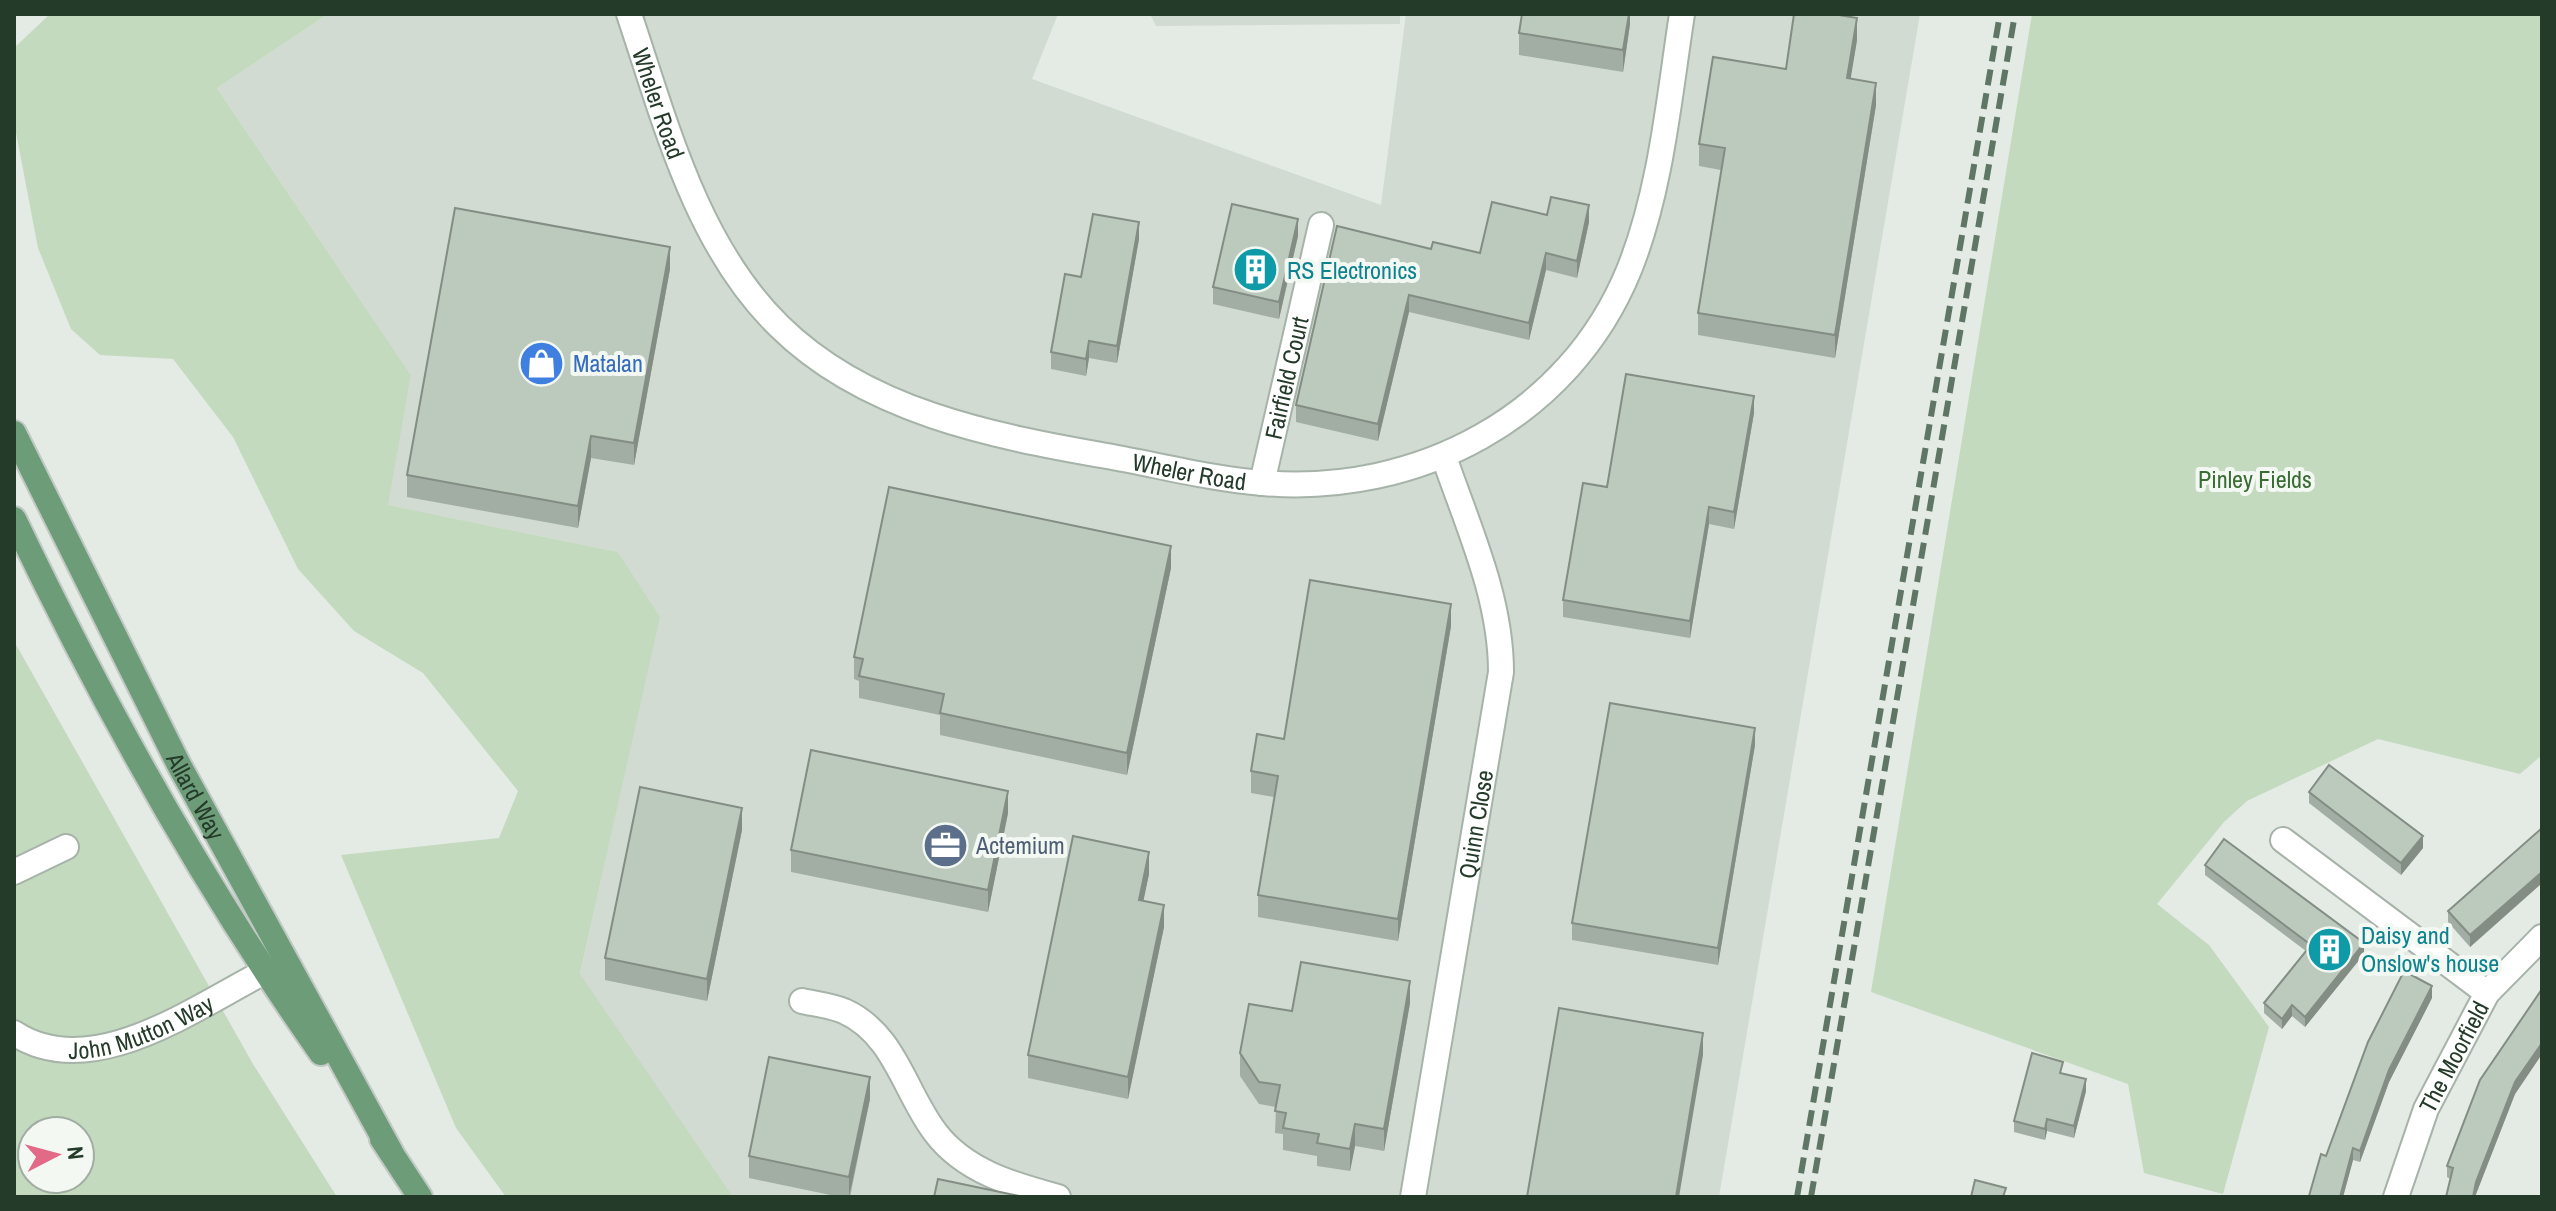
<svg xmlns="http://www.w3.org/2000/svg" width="2556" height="1211" font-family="'Archivo Narrow',sans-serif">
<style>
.built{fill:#d1dbd2}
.green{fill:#c4dabf;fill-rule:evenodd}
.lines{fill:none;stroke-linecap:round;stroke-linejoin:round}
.minor-casing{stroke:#a6b3a8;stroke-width:28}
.tertiary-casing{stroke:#a6b3a8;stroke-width:28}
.primary-casing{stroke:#c2c8c3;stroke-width:28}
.minor{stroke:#fff;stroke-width:24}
.tertiary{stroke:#fff;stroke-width:24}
.primary{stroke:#6d9c79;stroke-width:24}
.rail{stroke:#5f7665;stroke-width:6;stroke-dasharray:16 8;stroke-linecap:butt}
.wall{fill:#a2ada3}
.shaded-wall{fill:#848d84}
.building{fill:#bcc9bd;stroke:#848d84;stroke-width:2}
.labels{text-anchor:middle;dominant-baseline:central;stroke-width:8;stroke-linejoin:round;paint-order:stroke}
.street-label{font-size:24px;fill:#253b2a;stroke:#f3f8f3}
.culture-label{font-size:24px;fill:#0d838f;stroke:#f3f8f3;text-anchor:start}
.shop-label{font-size:24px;fill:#366cbe;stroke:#f3f8f3;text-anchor:start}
.park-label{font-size:24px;fill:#396d34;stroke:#f3f8f3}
.service-label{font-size:24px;fill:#4e5e75;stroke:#f3f8f3;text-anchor:start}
</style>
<rect width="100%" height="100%" fill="#e3ebe4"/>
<g class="built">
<polygon points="328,14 1058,14 1032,79 1381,205 1406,14 1920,14 1719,1197 733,1197 727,1193 580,975 659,617 618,552 387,505 411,375 217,88"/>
<polygon points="1150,14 1400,14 1400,24 1156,26"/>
</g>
<g class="green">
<polygon points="50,14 328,14 217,88 411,375 388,505 618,552 660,617 580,974 733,1197 506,1197 456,1128 341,855 499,838 518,791 423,673 354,631 298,569 233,437 173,359 100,355 71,329 38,248 14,122 14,48"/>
<polygon points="2032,14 2542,14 2542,755 2520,774 2378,739 2247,801 2224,822 2157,904 2209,945 2269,1027 2223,1194 2144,1173 2128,1084 1871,992"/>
<path d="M14 641 253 1064 337 1197H14ZM32 1131H80V1179H32Z"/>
</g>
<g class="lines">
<defs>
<g id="minor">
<path id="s1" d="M629 14C665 121 696 245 779 326 865 411 992 436 1107 456 1158 465 1211 479 1263 483 1417 496 1569 417 1629 270 1661 191 1669 98 1682 14"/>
<path id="s2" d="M1262 483 1321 225"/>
<polyline points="2283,840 2487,993"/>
<polyline points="14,872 66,847"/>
<path d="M802 1001C816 1004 832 1006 844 1011 895 1034 904 1091 935 1132 964 1171 1013 1185 1058 1197"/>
<path id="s3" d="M14 1033C91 1084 194 1008 264 972"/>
<path id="s4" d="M1413 1197 1501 672C1501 597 1468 527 1444 457"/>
</g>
<g id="tertiary">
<path id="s5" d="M2396 1197 2426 1109 2487 993 2542 937"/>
</g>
<g id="primary">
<path id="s6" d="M14 433 179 765 391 1152"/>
<path d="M14 519C103 705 202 884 321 1053"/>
<polyline points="382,1139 420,1197"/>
</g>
</defs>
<use href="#minor" class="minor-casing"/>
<use href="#tertiary" class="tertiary-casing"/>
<use href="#primary" class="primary-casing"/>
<use href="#minor" class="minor"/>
<use href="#tertiary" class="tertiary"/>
<use href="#primary" class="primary"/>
<g class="rail">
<polyline points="1797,1197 2000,14"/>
<polyline points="1811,1197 2015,14"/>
</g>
</g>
<g class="wall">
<polygon points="1630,14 1630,24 1623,72 1519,55 1519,33"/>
<polygon points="1857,40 1850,79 1876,105 1835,358 1698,335 1698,313 1721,170 1699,166 1699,144 1786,69"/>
<polygon points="1547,215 1589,222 1577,278 1546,270 1529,340 1409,312 1378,441 1296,422 1296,405 1431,249 1480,253"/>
<polygon points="1298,236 1279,319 1213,304 1213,287"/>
<polygon points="1139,239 1117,363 1089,358 1086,376 1051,369 1051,352 1081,277"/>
<polygon points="670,269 634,465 591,458 578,528 407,497 407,475"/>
<polygon points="1754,413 1734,529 1709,524 1690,638 1563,617 1563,600 1607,487"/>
<polygon points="1171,568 1127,775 940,735 940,715 859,698 859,681 854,679 854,657"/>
<polygon points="1451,626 1398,941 1258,917 1258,895 1274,797 1251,793 1251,771 1284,739"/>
<polygon points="1755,745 1718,965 1572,940 1572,923"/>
<polygon points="2309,792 2423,848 2401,875 2309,803"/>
<polygon points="1008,813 988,912 791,872 791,850"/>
<polygon points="2542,828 2542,883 2470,947 2448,922 2448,911"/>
<polygon points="742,830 707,1001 605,980 605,958"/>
<polygon points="2205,865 2364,954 2305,1027 2292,1016 2282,1029 2264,1013 2264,1003 2306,951 2205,875"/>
<polygon points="1149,874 1143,901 1164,927 1128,1099 1028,1078 1028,1055"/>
<polygon points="2542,989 2542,1054 2515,1094 2476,1193 2447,1177 2447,1166"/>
<polygon points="2432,998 2389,1082 2360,1162 2353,1160 2343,1197 2309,1197"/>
<polygon points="1410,1003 1384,1151 1355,1146 1350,1171 1317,1166 1317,1156 1283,1150 1283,1134 1275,1133 1276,1107 1259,1104 1240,1076 1240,1053 1292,1011"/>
<polygon points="2063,1073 2086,1091 2074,1138 2047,1131 2045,1140 2014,1132 2014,1121"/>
<polygon points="870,1099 850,1197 840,1197 749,1178 749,1156"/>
</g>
<g class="shaded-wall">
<polygon points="1629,14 1630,14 1630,24 1623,72 1623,50"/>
<polygon points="1857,18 1857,40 1847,101 1847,78"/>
<polygon points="1876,83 1876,105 1835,358 1835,335"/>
<polygon points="1589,205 1589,222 1577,278 1577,261"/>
<polygon points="1298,219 1298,236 1279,319 1279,302"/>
<polygon points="1139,222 1139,239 1117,363 1117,346"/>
<polygon points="670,247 670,269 634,465 634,443"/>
<polygon points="1546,253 1546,270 1529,340 1529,323"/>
<polygon points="1409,295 1409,312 1378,441 1378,424"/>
<polygon points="1089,341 1089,358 1086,376 1086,359"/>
<polygon points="1754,396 1754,413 1734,529 1734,512"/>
<polygon points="591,436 591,458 578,528 578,506"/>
<polygon points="1709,507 1709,524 1690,638 1690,621"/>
<polygon points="1171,546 1171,568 1127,775 1127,753"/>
<polygon points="1451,604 1451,626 1398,941 1398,919"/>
<polygon points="1755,728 1755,745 1718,965 1718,948"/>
<polygon points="1008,791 1008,813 988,912 988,890"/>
<polygon points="742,808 742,830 707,1001 707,979"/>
<polygon points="2423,836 2423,848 2401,875 2401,863"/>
<polygon points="1149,852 1149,874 1139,922 1139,900"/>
<polygon points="2542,872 2542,883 2470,947 2470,935"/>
<polygon points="1164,905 1164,927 1128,1099 1128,1077"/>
<polygon points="2364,943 2364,954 2305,1027 2305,1017"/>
<polygon points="1410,981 1410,1003 1384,1151 1384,1129"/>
<polygon points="2432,986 2432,998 2389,1082 2360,1162 2360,1151 2389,1070"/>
<polygon points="2292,1005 2292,1016 2282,1029 2282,1019"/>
<polygon points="1703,1033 1703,1055 1679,1197 1676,1197"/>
<polygon points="2542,1043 2542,1054 2515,1094 2475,1197 2473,1197 2476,1182 2515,1082"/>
<polygon points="870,1077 870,1099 849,1197 849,1177"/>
<polygon points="2086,1079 2086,1091 2074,1138 2074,1126"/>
<polygon points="2047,1119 2047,1131 2045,1140 2045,1129"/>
<polygon points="1355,1124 1355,1146 1350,1171 1350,1149"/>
<polygon points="2353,1148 2353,1160 2343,1197 2340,1197"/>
</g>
<g class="building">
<polygon points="1522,14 1629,14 1623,50 1519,33"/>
<polygon points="1794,14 1833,14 1857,18 1847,78 1876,83 1835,335 1698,313 1725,148 1699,144 1713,57 1786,69"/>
<polygon points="1551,197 1589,205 1577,261 1546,253 1529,323 1409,295 1378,424 1296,405 1337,226 1431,249 1433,242 1480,253 1492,202 1547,215"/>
<polygon points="1232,204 1298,219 1279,302 1213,287"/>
<polygon points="455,208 670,247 634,443 591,436 578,506 407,475"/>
<polygon points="1093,214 1139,222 1117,346 1089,341 1086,359 1051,352 1065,274 1081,277"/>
<polygon points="1626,374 1754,396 1734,512 1709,507 1690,621 1563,600 1583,483 1607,487"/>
<polygon points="889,487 1171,546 1127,753 940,713 944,694 859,676 863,659 854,657"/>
<polygon points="1310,580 1451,604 1398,919 1258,895 1278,776 1251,771 1257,734 1284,739"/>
<polygon points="1610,703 1755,728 1718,948 1572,923"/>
<polygon points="811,750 1008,791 988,890 791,850"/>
<polygon points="2329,765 2423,836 2401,863 2309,792"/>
<polygon points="640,787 742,808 707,979 605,958"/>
<polygon points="2542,828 2542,872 2470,935 2448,911"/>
<polygon points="1073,836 1149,852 1139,900 1164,905 1128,1077 1028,1055"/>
<polygon points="2224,839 2364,943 2305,1017 2292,1005 2282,1019 2264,1003 2311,945 2205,865"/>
<polygon points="1301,962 1410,981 1384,1129 1355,1124 1350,1149 1317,1143 1319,1134 1283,1128 1286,1113 1275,1111 1280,1085 1259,1082 1240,1053 1249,1004 1292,1011"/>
<polygon points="2404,971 2432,986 2389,1070 2360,1151 2353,1148 2340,1197 2309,1196 2321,1154 2326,1156 2368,1042"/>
<polygon points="2542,989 2542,1043 2515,1082 2476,1182 2473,1197 2446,1197 2453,1168 2447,1166 2480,1080"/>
<polygon points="1559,1008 1703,1033 1676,1197 1527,1197"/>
<polygon points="2032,1053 2063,1062 2060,1073 2086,1079 2074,1126 2047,1119 2045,1129 2014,1121"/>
<polygon points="769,1057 870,1077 849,1177 749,1156"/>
<polygon points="938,1179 1024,1197 934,1197"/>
<polygon points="1975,1180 2006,1188 2003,1197 1971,1197"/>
</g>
<defs>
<symbol id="building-disc" viewBox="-11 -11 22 22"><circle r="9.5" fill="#0f9aa8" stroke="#f3f8f3"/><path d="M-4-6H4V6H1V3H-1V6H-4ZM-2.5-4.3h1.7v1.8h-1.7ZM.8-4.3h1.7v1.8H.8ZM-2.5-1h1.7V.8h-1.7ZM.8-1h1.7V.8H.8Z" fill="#fff"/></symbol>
<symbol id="shop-disc" viewBox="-11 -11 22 22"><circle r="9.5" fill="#3f7fe0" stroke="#f3f8f3"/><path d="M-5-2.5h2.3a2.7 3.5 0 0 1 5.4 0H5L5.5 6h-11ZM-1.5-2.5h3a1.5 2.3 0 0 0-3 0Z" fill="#fff"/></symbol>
<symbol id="office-disc" viewBox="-11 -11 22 22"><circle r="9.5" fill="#5c6f8a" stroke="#f3f8f3"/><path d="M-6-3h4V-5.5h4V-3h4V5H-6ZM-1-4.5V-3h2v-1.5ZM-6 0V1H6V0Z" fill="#fff"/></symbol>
</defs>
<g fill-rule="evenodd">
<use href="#building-disc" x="1230" y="244" width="51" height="51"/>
<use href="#shop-disc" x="516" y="338" width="51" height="51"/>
<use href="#office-disc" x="920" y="820" width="51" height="51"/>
<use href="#building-disc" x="2304" y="924" width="51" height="51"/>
</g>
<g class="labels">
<g class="street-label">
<text stroke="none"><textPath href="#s1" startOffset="94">Wheler Road</textPath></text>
<text stroke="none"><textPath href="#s2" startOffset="108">Fairfield Court</textPath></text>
<text stroke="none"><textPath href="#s1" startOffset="792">Wheler Road</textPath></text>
<text stroke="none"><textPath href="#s6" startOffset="406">Allard Way</textPath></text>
<text stroke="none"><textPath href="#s4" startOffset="378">Quinn Close</textPath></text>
<text stroke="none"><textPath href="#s3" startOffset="134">John Mutton Way</textPath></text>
<text stroke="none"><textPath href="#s5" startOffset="152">The Moorfield</textPath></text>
</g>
<g class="culture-label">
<text x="1287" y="270">RS Electronics</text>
<text x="2361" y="935">Daisy and<tspan x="2361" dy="28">Onslow's house</tspan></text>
</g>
<g class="shop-label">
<text x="573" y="363">Matalan</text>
</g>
<g class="park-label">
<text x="2255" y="479">Pinley Fields</text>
</g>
<g class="service-label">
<text x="976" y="845">Actemium</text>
</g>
</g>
<rect width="2556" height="1211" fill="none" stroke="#253b2a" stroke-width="32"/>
<g transform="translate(56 1155) rotate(84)"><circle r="38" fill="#f3f8f3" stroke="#a1aca3" stroke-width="2"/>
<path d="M0-6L14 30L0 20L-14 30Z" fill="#e26a86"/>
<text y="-12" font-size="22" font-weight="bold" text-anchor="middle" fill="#253b2a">N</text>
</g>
</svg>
